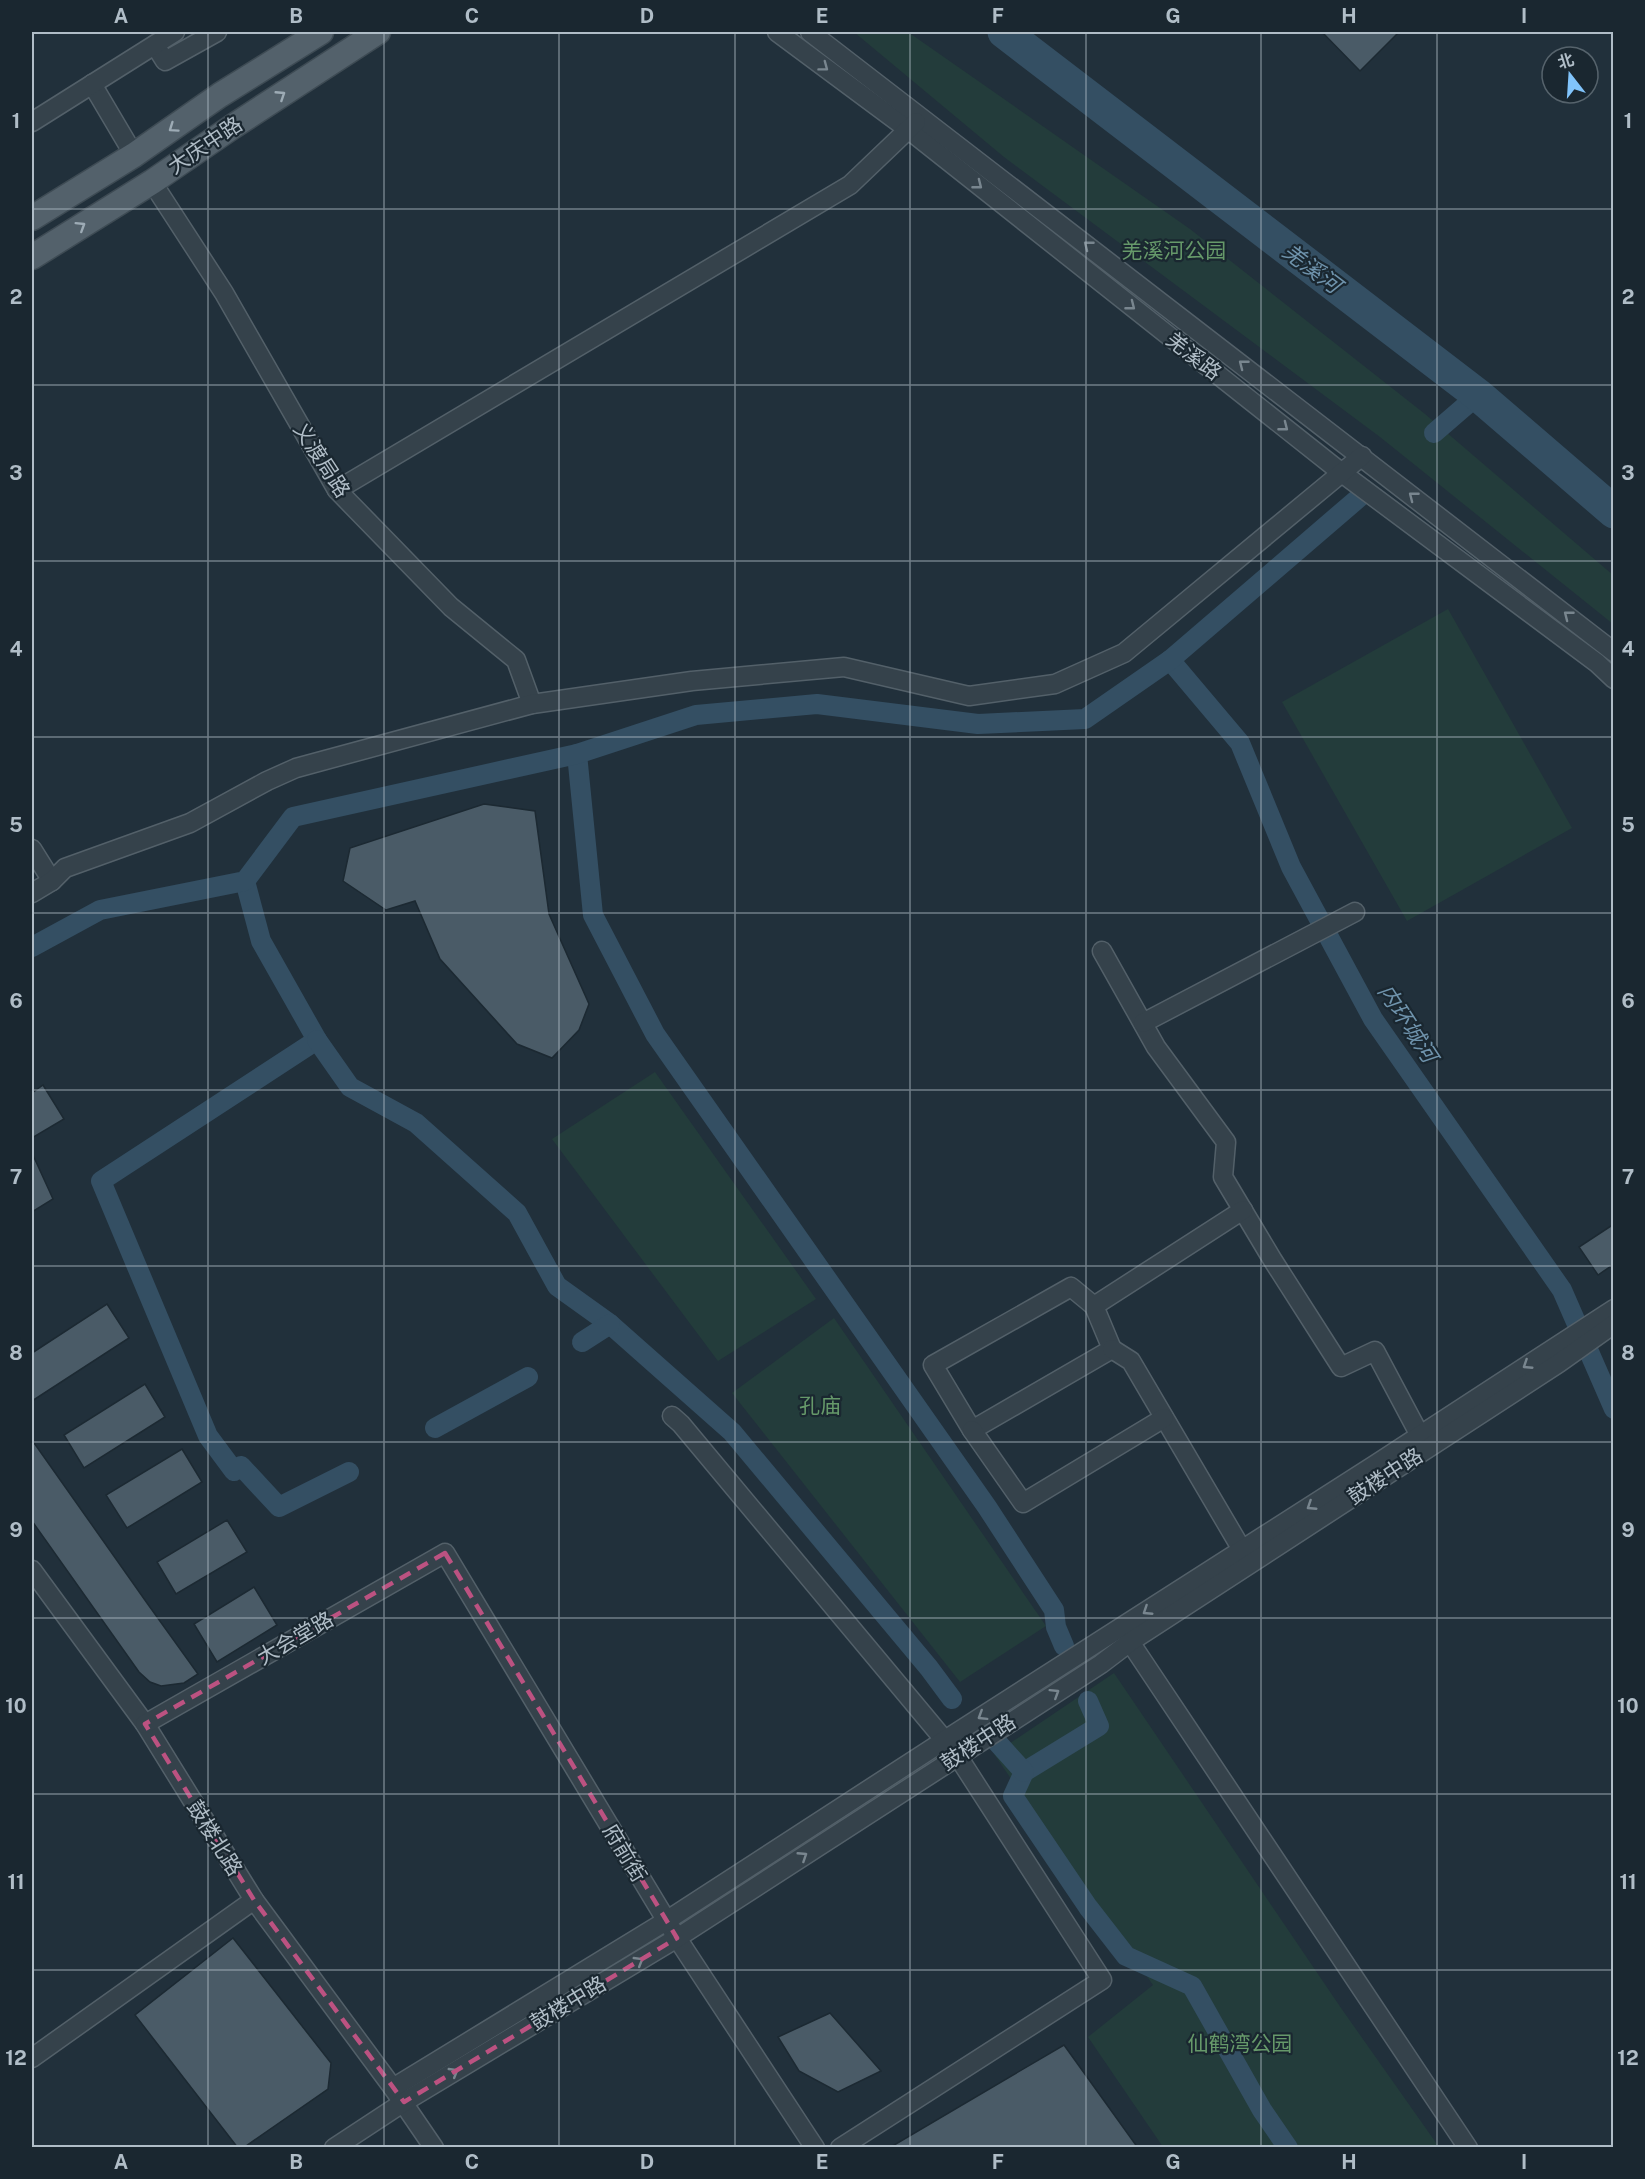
<svg xmlns="http://www.w3.org/2000/svg" width="1645" height="2179" font-family="'Public Sans','Noto Sans SC',sans-serif">
<style>
.green{fill:#233c3b}
.lines{fill:none;stroke-linecap:round;stroke-linejoin:round}
.canal{stroke:#344f63;stroke-width:20}
.river{stroke:#344f63;stroke-width:33}
.building{fill:#4a5b67;stroke:#1c2932;stroke-width:1.5}
.minor-casing{stroke:#536069;stroke-width:21}
.major-casing{stroke:#3e4b54;stroke-width:27}
.minor{stroke:#35424b;stroke-width:18}
.major{stroke:#53616b;stroke-width:24}
.oneway{stroke:#79868f}
.oneway2{stroke:#9dabb5}
.marked{fill:none;stroke:#bc5281;stroke-width:4.5;stroke-dasharray:12 8;stroke-linejoin:round}
.grid{fill:none;stroke:#b0bdc7;stroke-width:1.5;stroke-opacity:0.55}
.labels{text-anchor:middle;dominant-baseline:central;stroke-width:4.5;stroke-linejoin:round;paint-order:stroke}
.street-label{font-size:21px;fill:#b0bdc7;stroke:#1a2730}
.park-label{font-size:21px;fill:#66996a;stroke:#1a2730}
.water-label{font-size:22px;font-style:italic;fill:#6f93ac;stroke:#1a2730}
.neatline{fill:none;stroke:#b0bdc7;stroke-width:2}
.grid-label{font-size:20px;text-anchor:middle;font-weight:bold;fill:#b0bdc7}
</style>
<rect width="100%" height="100%" fill="#21303b"/>
<g class="green">
<polygon points="854,32 908,32 1190,229 1425,414 1613,575 1613,624 1380,437 1004,157"/>
<polygon points="1448,609 1572,828 1407,921 1282,702"/>
<polygon points="655,1072 816,1299 718,1361 552,1139"/>
<polygon points="834,1318 1046,1626 960,1682 732,1393"/>
<polygon points="1114,1673 1341,2008 1439,2147 1163,2147 1088,2037 1153,1985 994,1754"/>
</g>
<g class="lines">
<g class="canal">
<polyline points="1434,433 1478,395"/>
<polyline points="1170,660 1240,743 1291,867 1373,1019 1562,1290 1614,1409"/>
<polyline points="577,754 593,915 655,1034 987,1507 1054,1610 1056,1627 1064,1646"/>
<polyline points="245,881 261,941 317,1040 101,1181 208,1436 234,1471 241,1466 279,1507 349,1472"/>
<polyline points="32,947 100,910 245,881 293,817 577,754 696,715 817,704 978,724 1085,719 1170,660 1362,495"/>
<polyline points="317,1040 350,1087 416,1123 517,1213 557,1286 610,1324 732,1432 929,1668 952,1699"/>
<polyline points="582,1342 610,1324"/>
<polyline points="435,1428 528,1377"/>
<polyline points="1088,1701 1099,1726 1024,1772 1013,1796 1088,1907 1126,1956 1192,1986 1262,2110 1288,2148"/>
<polyline points="997,1742 1024,1772"/>
</g>
<polyline class="river" points="1004,32 1478,395 1614,512"/>
</g>
<g class="building">
<polygon points="1322,32 1399,32 1360,71"/>
<polygon points="484,804 535,811 549,914 589,1004 579,1030 552,1058 517,1044 440,959 415,901 386,910 343,881 350,848"/>
<polygon points="43,1085 64,1119 32,1138 32,1093"/>
<polygon points="32,1153 53,1199 32,1212"/>
<polygon points="1614,1224 1614,1264 1598,1275 1579,1247"/>
<polygon points="107,1304 129,1338 32,1401 32,1353"/>
<polygon points="145,1384 165,1417 84,1468 64,1435"/>
<polygon points="32,1440 147,1603 198,1674 184,1683 161,1686 150,1682 139,1672 32,1521"/>
<polygon points="182,1449 202,1482 127,1528 106,1495"/>
<polygon points="227,1520 247,1552 176,1594 157,1562"/>
<polygon points="254,1587 277,1625 217,1662 194,1624"/>
<polygon points="233,1938 331,2063 328,2089 243,2148 238,2148 135,2015"/>
<polygon points="830,2013 881,2071 838,2092 799,2071 778,2037"/>
<polygon points="1064,2045 1138,2148 889,2148"/>
</g>
<g class="lines">
<defs>
<g id="minor">
<polyline points="777,32 909,130 1342,473 1597,663 1614,679"/>
<polyline points="810,32 1614,652"/>
<polyline points="155,45 165,61 217,32"/>
<polyline points="92,84 134,155"/>
<polyline points="32,122 175,32"/>
<polyline points="152,182 224,293 337,490 451,607 516,660 532,704"/>
<polyline points="337,490 850,185 916,122"/>
<polyline points="32,849 52,881"/>
<polyline points="32,893 52,881 65,868 190,823 267,781 296,768 532,704 692,681 844,667 969,696 1055,684 1124,653 1362,456"/>
<polyline points="1102,951 1156,1047 1226,1142 1223,1177 1272,1259 1341,1367 1375,1351 1425,1445"/>
<polyline points="1143,1023 1355,912"/>
<polyline points="1094,1306 1112,1349 972,1430 933,1365 1071,1287 1094,1306 1243,1210"/>
<polyline points="1112,1349 1131,1361 1248,1560"/>
<polyline points="672,1416 681,1424 957,1755 1102,1980 840,2148"/>
<polyline points="972,1430 1023,1503 1164,1418"/>
<polyline points="32,1570 145,1724 254,1900 393,2088 434,2148"/>
<polyline points="1130,1642 1468,2148"/>
<polyline points="145,1724 445,1553 677,1938 815,2148"/>
<polyline points="32,2058 254,1900"/>
<polyline points="393,2088 666,1921 945,1740 1376,1464 1614,1309"/>
<polyline points="334,2148 404,2102 677,1938 1101,1664 1130,1642 1559,1363 1614,1324"/>
</g>
<g id="major">
<polyline points="32,218 134,155 220,95 321,32"/>
<polyline points="32,257 152,182 232,127 378,32"/>
</g>
</defs>
<use href="#minor" class="minor-casing"/>
<use href="#major" class="major-casing"/>
<use href="#minor" class="minor"/>
<use href="#major" class="major"/>
</g>
<defs><path id="oneway-chevron" d="M-2-3.5L2.5 0L-2 3.5" fill="none" stroke-width="1.6" stroke-linecap="round" stroke-linejoin="round" transform="scale(1.5)"/></defs>
<g class="oneway">
<use href="#oneway-chevron" transform="translate(824 67) rotate(37)"/>
<use href="#oneway-chevron" transform="translate(978 185) rotate(38)"/>
<use href="#oneway-chevron" transform="translate(1088 245) rotate(-142)"/>
<use href="#oneway-chevron" transform="translate(1131 306) rotate(38)"/>
<use href="#oneway-chevron" transform="translate(1243 364) rotate(-142)"/>
<use href="#oneway-chevron" transform="translate(1284 427) rotate(38)"/>
<use href="#oneway-chevron" transform="translate(1413 496) rotate(-142)"/>
<use href="#oneway-chevron" transform="translate(1568 615) rotate(-142)"/>
<use href="#oneway-chevron" transform="translate(1527 1365) rotate(147)"/>
<use href="#oneway-chevron" transform="translate(1311 1506) rotate(147)"/>
<use href="#oneway-chevron" transform="translate(1147 1611) rotate(147)"/>
<use href="#oneway-chevron" transform="translate(1055 1693) rotate(-32)"/>
<use href="#oneway-chevron" transform="translate(982 1716) rotate(148)"/>
<use href="#oneway-chevron" transform="translate(803 1856) rotate(-33)"/>
<use href="#oneway-chevron" transform="translate(639 1961) rotate(-31)"/>
<use href="#oneway-chevron" transform="translate(454 2072) rotate(-31)"/>
</g>
<g class="oneway2">
<use href="#oneway-chevron" transform="translate(281 95) rotate(-33)"/>
<use href="#oneway-chevron" transform="translate(173 128) rotate(145)"/>
<use href="#oneway-chevron" transform="translate(81 226) rotate(-32)"/>
</g>
<path class="marked" d="M445 1553 677 1938 404 2102 254 1900 145 1724Z"/>
<path class="grid" d="M208 32V2148M384 32V2148M559 32V2148M735 32V2148M910 32V2148M1086 32V2148M1261 32V2148M1437 32V2148M32 209H1614M32 385H1614M32 561H1614M32 737H1614M32 913H1614M32 1090H1614M32 1266H1614M32 1442H1614M32 1618H1614M32 1794H1614M32 1970H1614"/>
<g class="labels">
<g class="street-label">
<text transform="translate(205 145) rotate(-34)">大庆中路</text>
<text transform="translate(1194 356) rotate(38)">羌溪路</text>
<text transform="translate(322 460) rotate(57)">义渡局路</text>
<text transform="translate(1385 1476) rotate(-33)">鼓楼中路</text>
<text transform="translate(295 1638) rotate(-30)">大会堂路</text>
<text transform="translate(978 1742) rotate(-33)">鼓楼中路</text>
<text transform="translate(215 1838) rotate(58)">鼓楼北路</text>
<text transform="translate(625 1853) rotate(59)">府前街</text>
<text transform="translate(568 2003) rotate(-31)">鼓楼中路</text>
</g>
<g class="park-label">
<text x="1174" y="250">羌溪河公园</text>
<text x="820" y="1405">孔庙</text>
<text x="1240" y="2043">仙鹤湾公园</text>
</g>
<g class="water-label">
<text transform="translate(1312 268) rotate(37)">羌溪河</text>
<text transform="translate(1408 1023) rotate(57)">内环城河</text>
</g>
</g>
<rect width="1645" height="2179" fill="none" stroke="#1a2730" stroke-width="66"/>
<g transform="translate(1570 75) rotate(343)"><circle r="28" fill="#1a2730" stroke="#56636c" stroke-width="1.5"/>
<path d="M0-4.5L10 22L0 15L-10 22Z" fill="#81c4fb"/>
<text y="-9" font-size="16" font-weight="bold" text-anchor="middle" fill="#b0bdc7">北</text>
</g>
<rect x="33" y="33" width="1579" height="2113" class="neatline"/>
<g class="grid-label">
<text x="121" y="23">A</text>
<text x="296" y="23">B</text>
<text x="472" y="23">C</text>
<text x="647" y="23">D</text>
<text x="822" y="23">E</text>
<text x="998" y="23">F</text>
<text x="1173" y="23">G</text>
<text x="1349" y="23">H</text>
<text x="1524" y="23">I</text>
<text x="16" y="128">1</text>
<text x="1628" y="128">1</text>
<text x="16" y="304">2</text>
<text x="1628" y="304">2</text>
<text x="16" y="480">3</text>
<text x="1628" y="480">3</text>
<text x="16" y="656">4</text>
<text x="1628" y="656">4</text>
<text x="16" y="832">5</text>
<text x="1628" y="832">5</text>
<text x="16" y="1008">6</text>
<text x="1628" y="1008">6</text>
<text x="16" y="1184">7</text>
<text x="1628" y="1184">7</text>
<text x="16" y="1360">8</text>
<text x="1628" y="1360">8</text>
<text x="16" y="1537">9</text>
<text x="1628" y="1537">9</text>
<text x="16" y="1713">10</text>
<text x="1628" y="1713">10</text>
<text x="16" y="1889">11</text>
<text x="1628" y="1889">11</text>
<text x="16" y="2065">12</text>
<text x="1628" y="2065">12</text>
<text x="121" y="2169">A</text>
<text x="296" y="2169">B</text>
<text x="472" y="2169">C</text>
<text x="647" y="2169">D</text>
<text x="822" y="2169">E</text>
<text x="998" y="2169">F</text>
<text x="1173" y="2169">G</text>
<text x="1349" y="2169">H</text>
<text x="1524" y="2169">I</text>
</g>
</svg>
